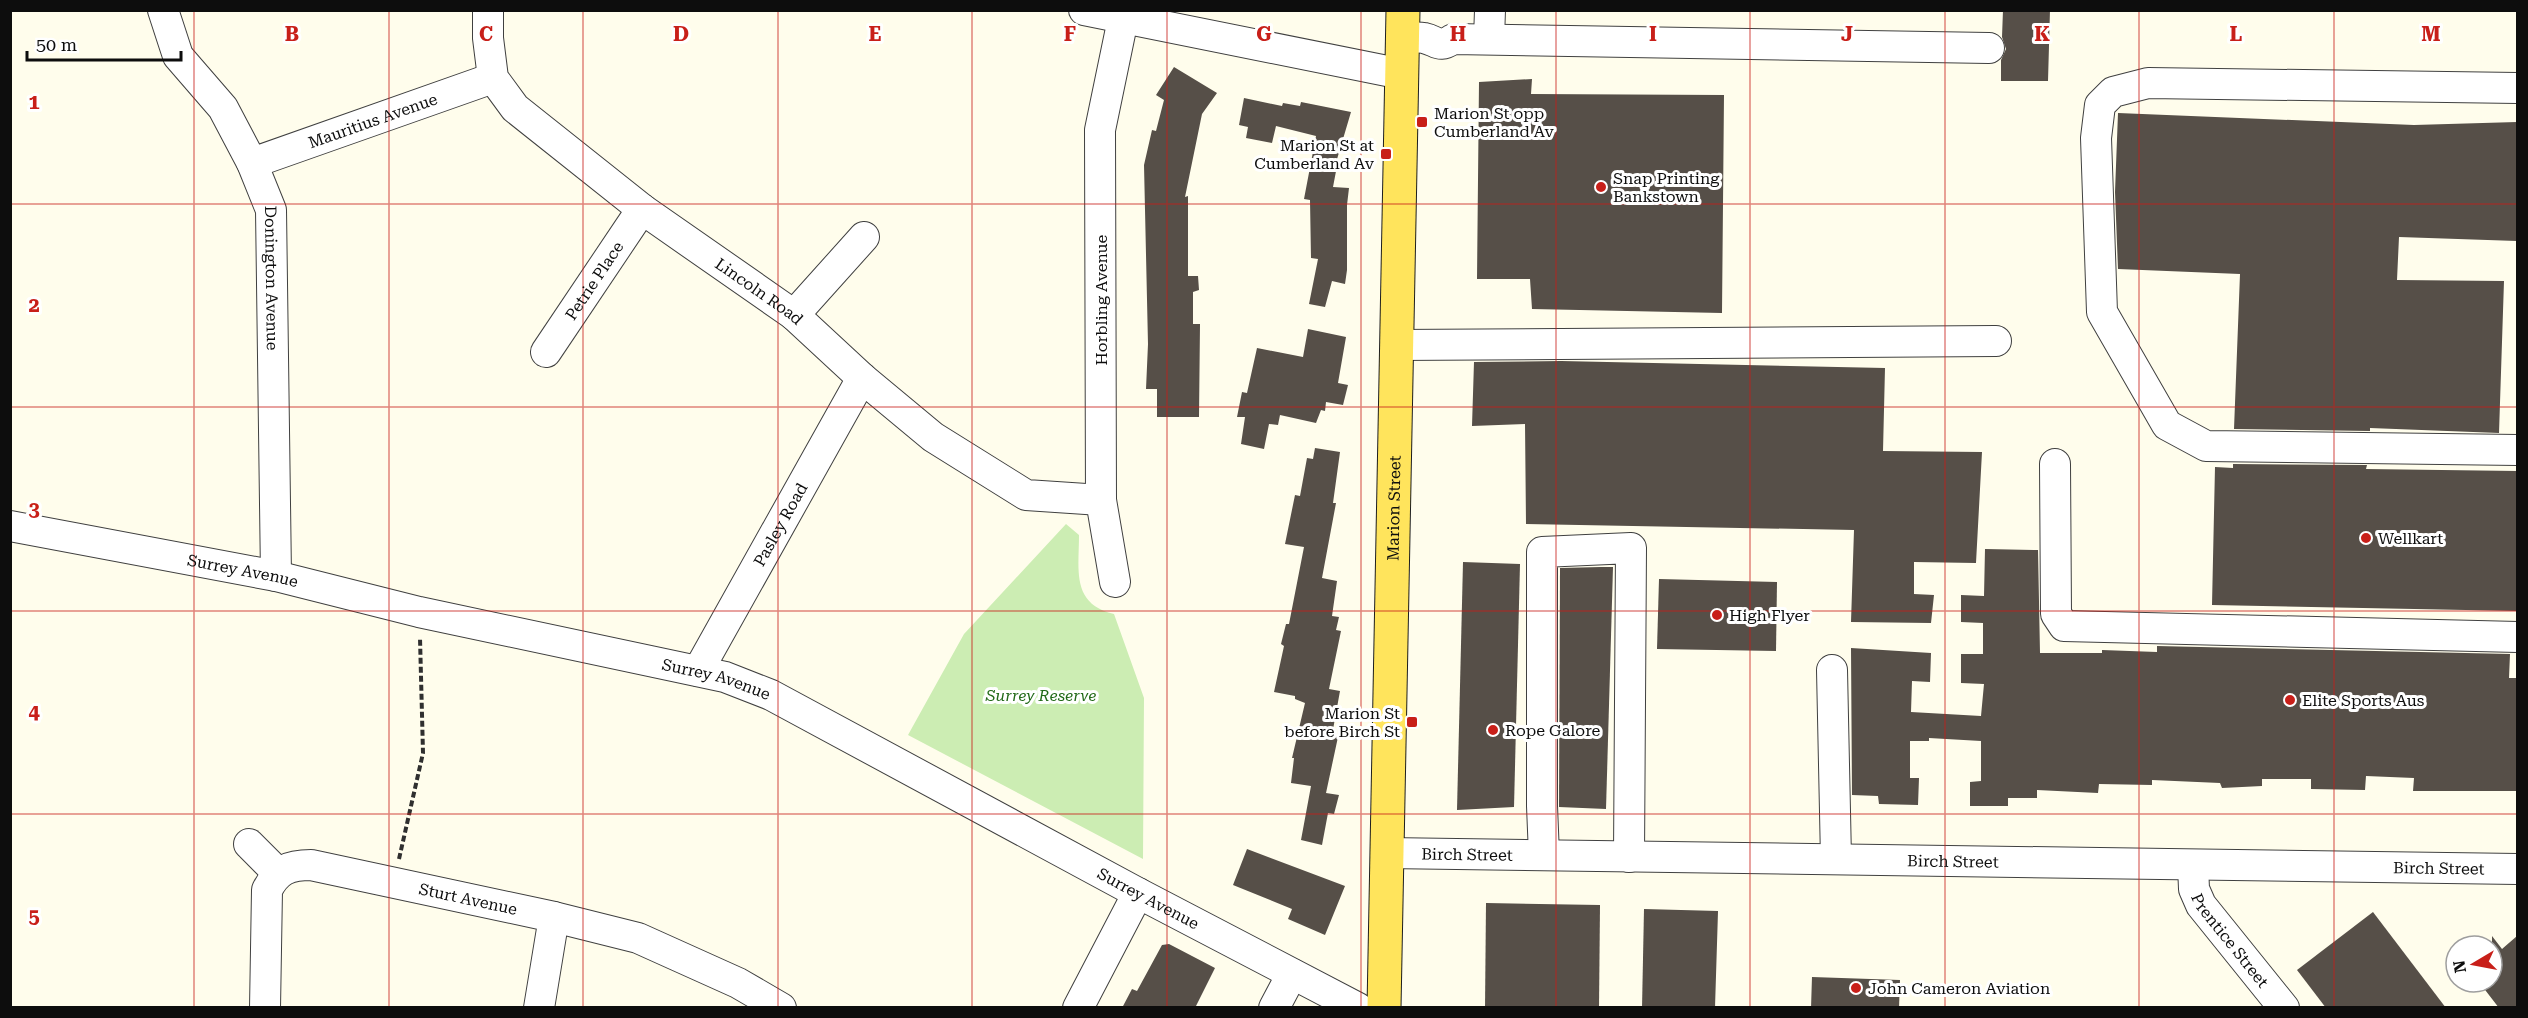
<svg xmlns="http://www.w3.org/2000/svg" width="2528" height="1018" font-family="'Roboto Serif',serif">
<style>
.green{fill:#ccedb3}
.building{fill:#564f48}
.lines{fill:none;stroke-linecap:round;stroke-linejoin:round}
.minor-casing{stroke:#404040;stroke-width:32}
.major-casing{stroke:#1e1e1e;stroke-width:35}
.path{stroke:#2f2f2f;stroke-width:4;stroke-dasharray:6 3;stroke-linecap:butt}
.minor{stroke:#fff;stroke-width:30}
.major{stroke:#ffe45c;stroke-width:33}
.grid{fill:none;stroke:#c81f19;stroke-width:1.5;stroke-opacity:0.55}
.poi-dot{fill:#c81f19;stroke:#fff;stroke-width:2}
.labels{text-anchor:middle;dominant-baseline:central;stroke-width:6;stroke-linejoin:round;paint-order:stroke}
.poi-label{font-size:16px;fill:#0d0d0d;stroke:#fff;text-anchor:start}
.street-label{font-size:16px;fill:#0d0d0d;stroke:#fff}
.park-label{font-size:16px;font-style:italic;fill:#226a18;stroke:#fff}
.grid-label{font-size:20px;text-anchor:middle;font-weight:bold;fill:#c81f19;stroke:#fff;stroke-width:6;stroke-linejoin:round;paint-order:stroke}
</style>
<rect width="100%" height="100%" fill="#fffdec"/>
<path class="green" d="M1066 524 1079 535C1079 570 1071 604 1114 614L1144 698 1143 859 908 735 964 634Z"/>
<g class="building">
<polygon points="2003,10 2050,10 2048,81 2001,81 2001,60 2006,49 2002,37"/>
<polygon points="1174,67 1217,93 1202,114 1185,197 1188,196 1188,276 1198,276 1199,290 1193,292 1193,324 1200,324 1199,417 1157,417 1157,389 1146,389 1148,344 1144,165 1152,130 1156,131 1164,100 1156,95"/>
<polygon points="1532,79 1531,94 1724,95 1722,313 1532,309 1530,279 1477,279 1479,82"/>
<polygon points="1244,98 1282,106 1283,103 1300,106 1301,102 1351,112 1335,166 1337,166 1333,187 1349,188 1347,205 1347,270 1345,284 1332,281 1325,307 1309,304 1318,259 1311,258 1310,200 1304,199 1316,136 1276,126 1272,143 1246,138 1248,127 1239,125"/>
<polygon points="2118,113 2414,125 2517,122 2517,241 2399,237 2397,280 2504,281 2499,433 2370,428 2370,431 2234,429 2240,274 2118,269 2115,192"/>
<polygon points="1308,329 1346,337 1338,383 1348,385 1343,405 1326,402 1325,411 1321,410 1316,423 1280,415 1278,425 1269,424 1264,449 1241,444 1245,417 1237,417 1242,392 1247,393 1257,348 1303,357"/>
<polygon points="1561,361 1885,368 1883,451 1982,452 1976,563 1914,562 1914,594 1934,595 1931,623 1851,622 1854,530 1526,524 1525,424 1472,426 1474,362"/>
<polygon points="1315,448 1340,452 1333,503 1336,503 1322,578 1337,581 1332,616 1339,617 1336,630 1341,631 1329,689 1340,691 1332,735 1338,737 1326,793 1339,795 1334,814 1328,813 1322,845 1301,840 1311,786 1291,783 1294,758 1292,758 1305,703 1295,699 1295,696 1274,692 1284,646 1281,644 1286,624 1289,624 1304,547 1285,544 1295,495 1300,496 1307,458 1313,459"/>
<polygon points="2233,464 2367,465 2366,469 2517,471 2517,611 2212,605 2215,467 2233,468"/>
<polygon points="1985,549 2038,550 2040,653 2102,653 2102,650 2157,652 2157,646 2510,654 2509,678 2517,678 2517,791 2413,791 2414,778 2366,776 2365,790 2311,789 2311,779 2262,779 2262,786 2222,788 2220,783 2152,780 2152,785 2099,784 2098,793 2037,790 2037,798 2008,798 2008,806 1970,806 1970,782 1981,781 1981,741 1929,738 1929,741 1910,741 1910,778 1919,778 1918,805 1879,804 1878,796 1852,795 1851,648 1931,653 1930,682 1912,681 1911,712 1981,716 1984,684 1961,683 1961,654 1983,654 1983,623 1961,622 1961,595 1984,596"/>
<polygon points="1463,562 1520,564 1514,807 1457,810"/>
<polygon points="1601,567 1613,567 1606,809 1559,807 1560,568"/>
<polygon points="1659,579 1777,582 1776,651 1657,649"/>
<polygon points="1247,849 1345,886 1325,935 1288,919 1292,909 1233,885"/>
<polygon points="1486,903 1600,905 1599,1008 1485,1008"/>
<polygon points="1644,909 1718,911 1715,1008 1642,1008"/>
<polygon points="2373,912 2446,1008 2326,1008 2297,970"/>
<polygon points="2492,936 2502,949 2517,936 2517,1008 2499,1008 2479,982 2492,982"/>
<polygon points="1169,944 1215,968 1195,1008 1122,1008 1132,989 1137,991 1162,945"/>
<polygon points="1812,977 1900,980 1899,1008 1811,1008"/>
</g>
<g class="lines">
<defs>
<g id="minor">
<path id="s1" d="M163 10 178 56 223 108 252 163 271 210 276 576"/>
<path id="s2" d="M488 10V38L493 78 515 108 642 209 794 315 862 378 933 437 1026 495 1101 500"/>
<polyline points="1084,10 1402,74"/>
<path d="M1403 38C1410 38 1418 37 1424 38 1438 41 1438 49 1453 39L1989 48"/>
<polyline points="1489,39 1490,10"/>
<polyline points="2518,88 2148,83 2113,92 2100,105 2096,138 2102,312 2167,425 2206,446 2518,450"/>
<path id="s3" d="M252 163 493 78"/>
<polyline points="794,315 864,237"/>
<polyline points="1396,345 1996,341"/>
<path id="s4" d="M546 352 642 209"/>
<polyline points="2055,464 2056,614 2064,626 2518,637"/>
<path id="s5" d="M10 526 276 576 419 612 725 677 771 695 1138 893 1358 1008"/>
<polyline points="1115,582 1101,500 1100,130 1123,19"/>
<polyline points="1832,670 1836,859"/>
<path id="s6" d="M698 671 862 378"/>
<polyline points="249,844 278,873"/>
<path id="s7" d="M1387 853 2518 869"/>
<polyline points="1544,855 1542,806 1542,552 1631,548 1629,857"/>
<path id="s8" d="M2193 865 2194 889 2201 905 2284 1008"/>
<path id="s9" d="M265 1008 267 890C277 870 289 865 311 865L554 917 638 938 738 983 781 1008"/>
<polyline points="539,1008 554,917"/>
<polyline points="1078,1008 1138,893"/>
<polyline points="1274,1008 1292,974"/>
</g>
<g id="major">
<path id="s10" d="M1384 1008 1403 10"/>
</g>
</defs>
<use href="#minor" class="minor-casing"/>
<use href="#major" class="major-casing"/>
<polyline class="path" points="399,859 423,753 420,638"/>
<use href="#minor" class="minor"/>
<use href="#major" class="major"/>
</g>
<path class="grid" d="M194 10V1008M389 10V1008M583 10V1008M778 10V1008M972 10V1008M1167 10V1008M1361 10V1008M1556 10V1008M1750 10V1008M1945 10V1008M2139 10V1008M2334 10V1008M10 204H2518M10 407H2518M10 611H2518M10 814H2518"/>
<g class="poi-dot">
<rect x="1416" y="116" width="12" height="12" rx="3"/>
<rect x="1380" y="148" width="12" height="12" rx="3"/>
<circle cx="1601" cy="187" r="6"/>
<circle cx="2366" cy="538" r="6"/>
<circle cx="1717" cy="615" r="6"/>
<circle cx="2290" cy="700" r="6"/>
<rect x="1406" y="716" width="12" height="12" rx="3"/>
<circle cx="1493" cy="730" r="6"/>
<circle cx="1856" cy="988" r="6"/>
</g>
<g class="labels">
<g class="poi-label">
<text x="1434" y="113">Marion St opp<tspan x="1434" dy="18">Cumberland Av</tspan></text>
<text x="1374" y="145" text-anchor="end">Marion St at<tspan x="1374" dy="18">Cumberland Av</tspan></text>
<text x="1613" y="178">Snap Printing<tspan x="1613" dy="18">Bankstown</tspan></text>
<text x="2378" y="538">Wellkart</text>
<text x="1729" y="615">High Flyer</text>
<text x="2302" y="700">Elite Sports Aus</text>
<text x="1400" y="713" text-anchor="end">Marion St<tspan x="1400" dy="18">before Birch St</tspan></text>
<text x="1505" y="730">Rope Galore</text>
<text x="1868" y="988">John Cameron Aviation</text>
</g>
<g class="street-label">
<text stroke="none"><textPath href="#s3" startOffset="128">Mauritius Avenue</textPath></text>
<text stroke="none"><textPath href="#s1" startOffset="298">Donington Avenue</textPath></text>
<text stroke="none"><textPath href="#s4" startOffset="86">Petrie Place</textPath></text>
<text stroke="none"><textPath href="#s2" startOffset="411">Lincoln Road</textPath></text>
<text transform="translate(1101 300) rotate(-90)">Horbling Avenue</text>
<text stroke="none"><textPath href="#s10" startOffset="500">Marion Street</textPath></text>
<text stroke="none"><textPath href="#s6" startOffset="168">Pasley Road</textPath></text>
<text stroke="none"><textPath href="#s5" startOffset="237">Surrey Avenue</textPath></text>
<text stroke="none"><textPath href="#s5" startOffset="723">Surrey Avenue</textPath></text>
<text stroke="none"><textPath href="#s7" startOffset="80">Birch Street</textPath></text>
<text stroke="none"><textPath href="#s7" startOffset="566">Birch Street</textPath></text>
<text stroke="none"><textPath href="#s7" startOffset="1052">Birch Street</textPath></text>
<text stroke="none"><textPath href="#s9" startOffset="333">Sturt Avenue</textPath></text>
<text stroke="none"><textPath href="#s5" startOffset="1209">Surrey Avenue</textPath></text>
<text stroke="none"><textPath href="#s8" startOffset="87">Prentice Street</textPath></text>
</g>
<g class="park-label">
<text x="1041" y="695">Surrey Reserve</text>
</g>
</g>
<g class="grid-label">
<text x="292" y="41">B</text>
<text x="486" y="41">C</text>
<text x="681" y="41">D</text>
<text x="875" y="41">E</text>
<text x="1070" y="41">F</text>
<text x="1264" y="41">G</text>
<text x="1458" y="41">H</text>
<text x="1653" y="41">I</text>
<text x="1847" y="41">J</text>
<text x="2042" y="41">K</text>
<text x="2236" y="41">L</text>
<text x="2431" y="41">M</text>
<text x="34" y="109">1</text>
<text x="34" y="312">2</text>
<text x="34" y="516">3</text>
<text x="34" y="719">4</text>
<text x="34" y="923">5</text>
</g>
<rect width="2528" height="1018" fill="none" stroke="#0d0d0d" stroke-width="24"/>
<g transform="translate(2474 964) rotate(260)"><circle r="28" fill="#ffffff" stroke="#9e9e9e" stroke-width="1.5"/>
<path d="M0-4.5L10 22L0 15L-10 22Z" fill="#c81f19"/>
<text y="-9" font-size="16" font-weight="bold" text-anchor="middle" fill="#0d0d0d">N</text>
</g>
<path d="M27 51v9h154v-9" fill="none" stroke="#0d0d0d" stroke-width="3"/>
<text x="36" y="51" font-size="18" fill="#0d0d0d" stroke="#ffffff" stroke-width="4.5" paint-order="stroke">50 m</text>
</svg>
